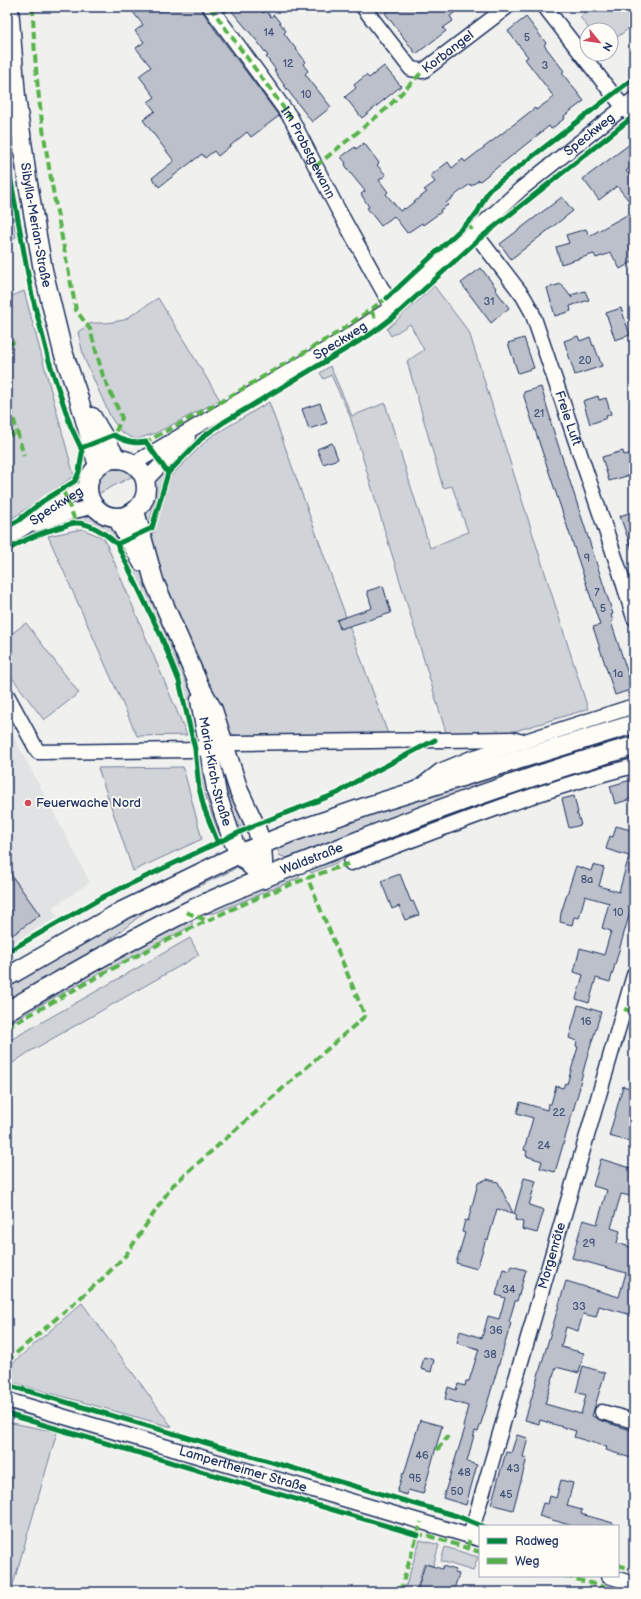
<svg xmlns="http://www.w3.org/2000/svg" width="641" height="1599" font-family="'Balsamiq Sans',sans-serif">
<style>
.built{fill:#e0e2e3}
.green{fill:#d0d3d8;stroke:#76819b}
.building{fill:#bbc0ca;stroke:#1b2f5e}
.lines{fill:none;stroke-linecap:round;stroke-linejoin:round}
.minor-casing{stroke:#1b2f5e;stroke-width:17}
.major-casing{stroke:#1b2f5e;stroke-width:21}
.minor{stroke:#fdfcf7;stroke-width:14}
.major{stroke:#fdfcf7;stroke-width:18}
.quiet{stroke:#55b248;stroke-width:4;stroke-dasharray:8 4;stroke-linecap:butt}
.cycleway-casing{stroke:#fdfcf7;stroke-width:8}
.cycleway{stroke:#00873e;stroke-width:5}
.poi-dot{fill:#d1495b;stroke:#fdfcf7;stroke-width:1.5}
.labels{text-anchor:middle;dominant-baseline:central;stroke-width:3.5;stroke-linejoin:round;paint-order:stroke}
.number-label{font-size:11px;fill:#435379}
.street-label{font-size:13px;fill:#1b2f5e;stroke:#fdfcf7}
.poi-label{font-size:13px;fill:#1b2f5e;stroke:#fdfcf7;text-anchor:start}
</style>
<rect width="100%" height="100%" fill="#f0f0ee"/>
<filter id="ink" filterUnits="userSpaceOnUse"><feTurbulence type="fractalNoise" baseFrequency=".025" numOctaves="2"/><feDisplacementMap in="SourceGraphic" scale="8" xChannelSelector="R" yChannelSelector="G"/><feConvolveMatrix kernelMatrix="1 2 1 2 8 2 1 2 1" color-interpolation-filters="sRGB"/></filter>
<g filter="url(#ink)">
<polygon class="built" points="7,724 90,882 52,908 58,917 7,946"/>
<g class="green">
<polygon points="602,7 634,7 634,26 633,25 611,42 611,30 590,30 580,17 590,8"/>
<polygon points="7,173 16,237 7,242"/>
<polygon points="434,286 469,332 588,709 499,736 447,736 350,416 331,375 324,379 320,373 330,366 352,416 385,403 430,548 468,532 452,486 443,488 407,361 424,350 410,324 391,336 387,329"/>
<polygon points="24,291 74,476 7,522 7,298"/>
<polygon points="158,298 220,400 156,433 137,439 130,437 121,432 111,418 84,358 78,332 91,323 106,323 124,320"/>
<polygon points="269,402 388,734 242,738 228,732 146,536 154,532 171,476 209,438"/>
<path d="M114 469C122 469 127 470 133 476L98 494C96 482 101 472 114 469Z"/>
<polygon points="162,469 164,475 148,526 142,516 150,499 153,481"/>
<polygon points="90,514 111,525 119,538 116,538 98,526 81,520 76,516"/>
<polygon points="82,529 104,538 187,735 137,736 48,536"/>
<polygon points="126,544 151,591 187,677 194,705 200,740 196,740 178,667 163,632 121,548 122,545"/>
<polygon points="26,623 79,693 44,720 7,671 7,637"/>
<polygon points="634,731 634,739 591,750 469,789 311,851 286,858 279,855 277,846 327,826"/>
<polygon points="221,754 247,823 236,829 215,756"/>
<polygon points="634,754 634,760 438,822 311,873 307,868 436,816"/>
<polygon points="203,758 222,835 218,833 203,789 200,760"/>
<polygon points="183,767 202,839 133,871 98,768"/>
<polygon points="239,862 241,864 231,871 146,911 96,951 7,1002 7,985 149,904"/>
<polygon points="299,872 299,878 215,913 203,914"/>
<polygon points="192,920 192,926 51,999 7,1025 7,1020 111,961"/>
<polygon points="190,938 199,955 29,1052 7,1067 7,1042"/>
<polygon points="82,1303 172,1427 7,1381 7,1368"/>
<polygon points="7,1408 403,1524 400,1528 265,1487 10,1413 7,1413"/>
<polygon points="7,1422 57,1432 11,1592 7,1592"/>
<polygon points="420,1540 439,1545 433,1566 424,1563 416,1592 404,1592"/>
<polygon points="445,1547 478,1557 473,1571 441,1561"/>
</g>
<g class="building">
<polygon points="129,7 202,7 203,12 216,31 279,116 251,137 247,132 218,156 214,151 205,158 202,154 159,187 152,178 174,161 143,120 155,111 148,102 155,97 139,76 151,67 136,48 144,42 135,31 143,25"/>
<polygon points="221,7 259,7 263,13 266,11 271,17 274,15 286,31 284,33 289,40 306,62 303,64 308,71 305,74 331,107 312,122 286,88 274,70 276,70 266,57 268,56 257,41 230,9 225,13"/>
<polygon points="393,7 462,7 450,16 453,21 443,28 446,31 416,54 385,13"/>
<polygon points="526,17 546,43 544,45 564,71 562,73 584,101 564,116 565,118 551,129 549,126 480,181 479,180 471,186 470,184 458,193 446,203 448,205 440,210 441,212 423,225 422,223 407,233 394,216 381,226 367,208 369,207 361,194 365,191 348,170 345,164 346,163 341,157 355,147 356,149 364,143 379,163 377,165 386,175 379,180 388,192 386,194 400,211 404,208 405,209 427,192 424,190 435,182 430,176 448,162 452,168 463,159 465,162 535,108 536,110 554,97 525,59 528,57 508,31"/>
<polygon points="384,66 401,86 362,118 345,97 356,88 354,85 366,75 369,78"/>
<polygon points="634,141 634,164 626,171 634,181 634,207 617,186 599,200 583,179"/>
<polygon points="562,197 573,211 511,259 500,244"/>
<polygon points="634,211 634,261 620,269 611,253 596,258 594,254 561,264 556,247 569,243 566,235 586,229 589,236"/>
<polygon points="481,268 496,288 495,289 509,308 491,323 461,283"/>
<polygon points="561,284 572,298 571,295 585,291 589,300 570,306 571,311 555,316 547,288"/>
<polygon points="621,308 630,335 615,340 606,313"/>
<polygon points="578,336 580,341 590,337 593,346 594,345 602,366 575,375 564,341"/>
<polygon points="524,338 534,368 518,373 508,343"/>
<polygon points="541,387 551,420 550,420 613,614 611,615 613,621 611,622 633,689 615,695 593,627 600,625 524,397 524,392"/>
<polygon points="598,396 599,400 606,398 611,414 606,416 607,418 590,424 583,401"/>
<polygon points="320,403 327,423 309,429 302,409"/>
<polygon points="332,443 338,459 323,464 317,449"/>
<polygon points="623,451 624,455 632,453 634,462 634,474 609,481 602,457"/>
<polygon points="634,511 634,550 632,550 620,516"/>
<polygon points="383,586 391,613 340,629 337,620 372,608 367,591"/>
<polygon points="634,779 634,798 615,804 610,786"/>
<polygon points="574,796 578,813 576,814 578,815 581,825 569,828 562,799"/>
<polygon points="616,826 634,831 634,898 610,982 596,978 589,1003 576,999 583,975 574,972 580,948 604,955 611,931 602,928 609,903 585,896 579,918 574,917 572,925 560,922 561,913 576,866 591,871 593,865 604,868 599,886 619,892 629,856 606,849 610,836 613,837"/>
<polygon points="7,869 40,915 7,939"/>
<polygon points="400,874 411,902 413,901 419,915 405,920 399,906 392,909 381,881"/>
<polygon points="578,1005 601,1012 586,1061 579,1087 580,1087 555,1172 540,1168 542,1161 526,1156 527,1151 524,1150 533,1118 517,1113 520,1102 547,1110 548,1104 551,1104 556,1086 563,1088 565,1083 567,1084 578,1047 576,1046 577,1041 569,1038"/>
<polygon points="623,1086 634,1089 634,1122 628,1141 609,1136"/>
<polygon points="601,1159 634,1169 634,1197 621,1194 611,1228 620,1231 617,1243 634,1248 634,1307 632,1315 599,1306 596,1317 583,1314 578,1331 566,1327 561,1347 584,1353 579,1373 556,1367 545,1404 581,1414 586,1395 576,1392 583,1366 605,1373 592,1416 602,1421 634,1431 634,1459 606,1450 607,1447 574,1437 576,1431 540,1420 539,1424 525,1420 566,1281 619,1297 626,1273 572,1258 583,1220 597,1224 607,1190 593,1186"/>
<polygon points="524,1178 536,1181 529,1205 544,1210 537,1233 522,1229 523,1222 515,1220 516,1214 514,1214"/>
<polygon points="487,1179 498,1182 513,1213 497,1209 488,1240 486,1239 477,1269 456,1263 465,1233 462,1232 465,1220 468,1221 478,1183"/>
<polygon points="511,1266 526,1270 517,1301 515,1301 509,1322 511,1323 485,1411 478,1432 475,1431 467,1462 477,1465 466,1505 443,1498 465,1428 463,1427 468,1406 445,1399 448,1387 456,1390 458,1384 465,1386 466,1381 469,1381 479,1349 457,1343 460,1331 482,1338 488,1316 499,1319 505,1298 496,1295 503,1269 510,1271"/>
<polygon points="424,1357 434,1360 431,1372 421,1369"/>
<polygon points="420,1420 442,1426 423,1494 408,1490 407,1495 397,1492 403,1473 404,1474"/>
<polygon points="517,1435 528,1438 523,1457 527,1458 513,1510 491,1504 506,1452 511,1453"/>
<polygon points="561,1480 573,1483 567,1506 582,1510 581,1514 613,1523 612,1526 573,1526 539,1516 543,1503 548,1504 550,1496 556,1498"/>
<polygon points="425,1564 442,1569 443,1566 456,1570 455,1573 459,1574 453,1592 417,1592"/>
</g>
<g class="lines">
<defs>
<g id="minor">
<path id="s1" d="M210 7 291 118 336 206 392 307"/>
<path id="s2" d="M363 7 411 69 423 71 507 7"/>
<polyline points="545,7 611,92 634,119"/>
<path id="s3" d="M474 232 523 296 532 312 620 572 634 618"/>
<path id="s4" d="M133 464 349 336 392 307 521 189 634 99"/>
<polyline points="145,481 188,437"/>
<polyline points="35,524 71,512 94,506"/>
<path id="s5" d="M7 538 25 527 49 510 88 486"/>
<polyline points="7,695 38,752 189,750 236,743 512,739 522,742"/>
<polyline points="417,789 440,771 469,759 634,706"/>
<path d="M351 863C444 828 537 790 634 766"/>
<path id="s6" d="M7 1400 480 1539"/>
<polyline points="602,1412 634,1421"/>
<path id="s7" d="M470 1536 634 975"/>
<polyline points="608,1576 634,1584"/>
</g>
<g id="major">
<path id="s8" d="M9 7 16 97 27 178 43 270 63 352 77 392 98 466"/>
<polyline points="92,417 117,459"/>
<circle cx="117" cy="488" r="29"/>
<polyline points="135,511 154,581 199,685 213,710 239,791 255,825 262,844 264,879"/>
<polyline points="117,518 142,562"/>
<path id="s9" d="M200 700 217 794 231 836 239 854 264 879"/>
<polyline points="7,977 120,912 239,854 290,833 371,805 634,724"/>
<path id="s10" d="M7 1011C66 977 124 943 184 913 235 888 289 868 342 847 439 808 534 774 634 746"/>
</g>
</defs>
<use href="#minor" class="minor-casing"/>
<use href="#major" class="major-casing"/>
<use href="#minor" class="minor"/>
<use href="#major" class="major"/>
<g class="quiet">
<path d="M33 7C34 110 57 210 76 310L90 329 103 376 122 418 114 435"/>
<polyline points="210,7 291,118"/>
<polyline points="316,166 386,109 423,71"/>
<polyline points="467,224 474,232"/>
<polyline points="371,311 376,319"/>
<polyline points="7,345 15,342"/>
<polyline points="7,396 24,456"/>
<polyline points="7,436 17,432"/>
<polyline points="144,443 222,401 337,333 387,298"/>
<polyline points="63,490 76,523"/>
<polyline points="186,912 208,921"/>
<polyline points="624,1009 634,1012"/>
<polyline points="7,1016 13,1025"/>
<path d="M7 1028C116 965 230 902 351 863"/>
<polyline points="7,1361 101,1280 126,1255 172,1186 365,1016 307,877"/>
<polyline points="437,1450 448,1436"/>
<polyline points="416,1534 429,1536 480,1552"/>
<polyline points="468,1548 470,1536"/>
<polyline points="618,1565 634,1570"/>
<polyline points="565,1576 622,1592"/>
<polyline points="400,1592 421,1522"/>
</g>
<defs>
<g id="cycleway">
<polyline points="7,151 11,181 31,291 49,361 71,427 81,448 82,453 79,472 75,481 43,501 19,520 7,527"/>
<polyline points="387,298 476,215 489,190 634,78"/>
<path d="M81 448 114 435C126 442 133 444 146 442L168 473"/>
<polyline points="117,544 152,528 168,473 204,436 224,422 371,334 397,314 479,239 634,116"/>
<path d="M7 550C24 540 42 532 61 527 65 526 71 523 76 523 91 523 106 534 117 544L161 636 179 681 195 749 199 788 204 808 218 843"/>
<polyline points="7,952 105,896 255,825 338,793 355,782 435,740"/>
<polyline points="7,1385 457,1516 482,1526"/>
<polyline points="7,1414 418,1535"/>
</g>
</defs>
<use href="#cycleway" class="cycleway-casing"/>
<use href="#cycleway" class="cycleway"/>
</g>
</g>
<circle class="poi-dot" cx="28" cy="803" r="4"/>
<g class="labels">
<g class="number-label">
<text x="269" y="32">14</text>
<text x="527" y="37">5</text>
<text x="288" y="63">12</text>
<text x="545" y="65">3</text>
<text x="306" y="94">10</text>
<text x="489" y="301">31</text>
<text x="585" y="360">20</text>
<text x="539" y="413">21</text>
<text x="587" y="558">9</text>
<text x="597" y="592">7</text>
<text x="603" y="608">5</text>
<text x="618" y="673">1a</text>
<text x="587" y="879">8a</text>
<text x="618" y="912">10</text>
<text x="586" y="1021">16</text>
<text x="559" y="1112">22</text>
<text x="544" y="1145">24</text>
<text x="589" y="1243">29</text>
<text x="509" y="1289">34</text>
<text x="579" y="1306">33</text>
<text x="496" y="1330">36</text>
<text x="490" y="1354">38</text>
<text x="422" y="1455">46</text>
<text x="513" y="1468">43</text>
<text x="464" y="1472">48</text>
<text x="415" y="1478">95</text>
<text x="457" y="1491">50</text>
<text x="506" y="1494">45</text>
</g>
<g class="street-label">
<text stroke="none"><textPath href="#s2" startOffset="122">Korbangel</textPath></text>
<text stroke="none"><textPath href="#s4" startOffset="565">Speckweg</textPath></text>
<text stroke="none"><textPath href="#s1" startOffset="176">Im Probstgewann</textPath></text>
<text stroke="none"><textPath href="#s8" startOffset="220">Sibylla-Merian-Straße</textPath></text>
<text stroke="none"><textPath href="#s4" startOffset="241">Speckweg</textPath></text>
<text stroke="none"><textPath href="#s3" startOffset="211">Freie Luft</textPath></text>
<text stroke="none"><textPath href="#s5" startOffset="59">Speckweg</textPath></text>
<text stroke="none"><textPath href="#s9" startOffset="73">Maria-Kirch-Straße</textPath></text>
<text stroke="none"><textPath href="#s10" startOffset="341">Waldstraße</textPath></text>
<text stroke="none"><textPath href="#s7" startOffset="292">Morgenröte</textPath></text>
<text stroke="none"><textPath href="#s6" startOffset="246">Lampertheimer Straße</textPath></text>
</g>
<g class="poi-label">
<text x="36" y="803">Feuerwache Nord</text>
</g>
</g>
<rect width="641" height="1599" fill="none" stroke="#fdfcf7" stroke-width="24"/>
<rect x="12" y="12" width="617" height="1575" fill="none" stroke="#1b2f5e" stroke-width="1.5" filter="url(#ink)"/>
<rect x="479" y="1525" width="140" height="52" fill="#fdfcf7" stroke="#a3aaba"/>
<rect x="487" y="1538" width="20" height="6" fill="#00873e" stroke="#a3aaba"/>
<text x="515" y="1545" font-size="12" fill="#1b2f5e">Radweg</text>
<rect x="487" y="1558" width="20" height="6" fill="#55b248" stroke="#a3aaba"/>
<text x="515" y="1565" font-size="12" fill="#1b2f5e">Weg</text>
<g transform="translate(599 42) rotate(119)"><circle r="19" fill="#fdfcf7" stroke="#a3aaba"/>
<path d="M0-3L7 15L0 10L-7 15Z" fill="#d1495b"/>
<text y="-6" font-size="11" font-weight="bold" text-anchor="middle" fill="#1b2f5e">N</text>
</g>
</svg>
